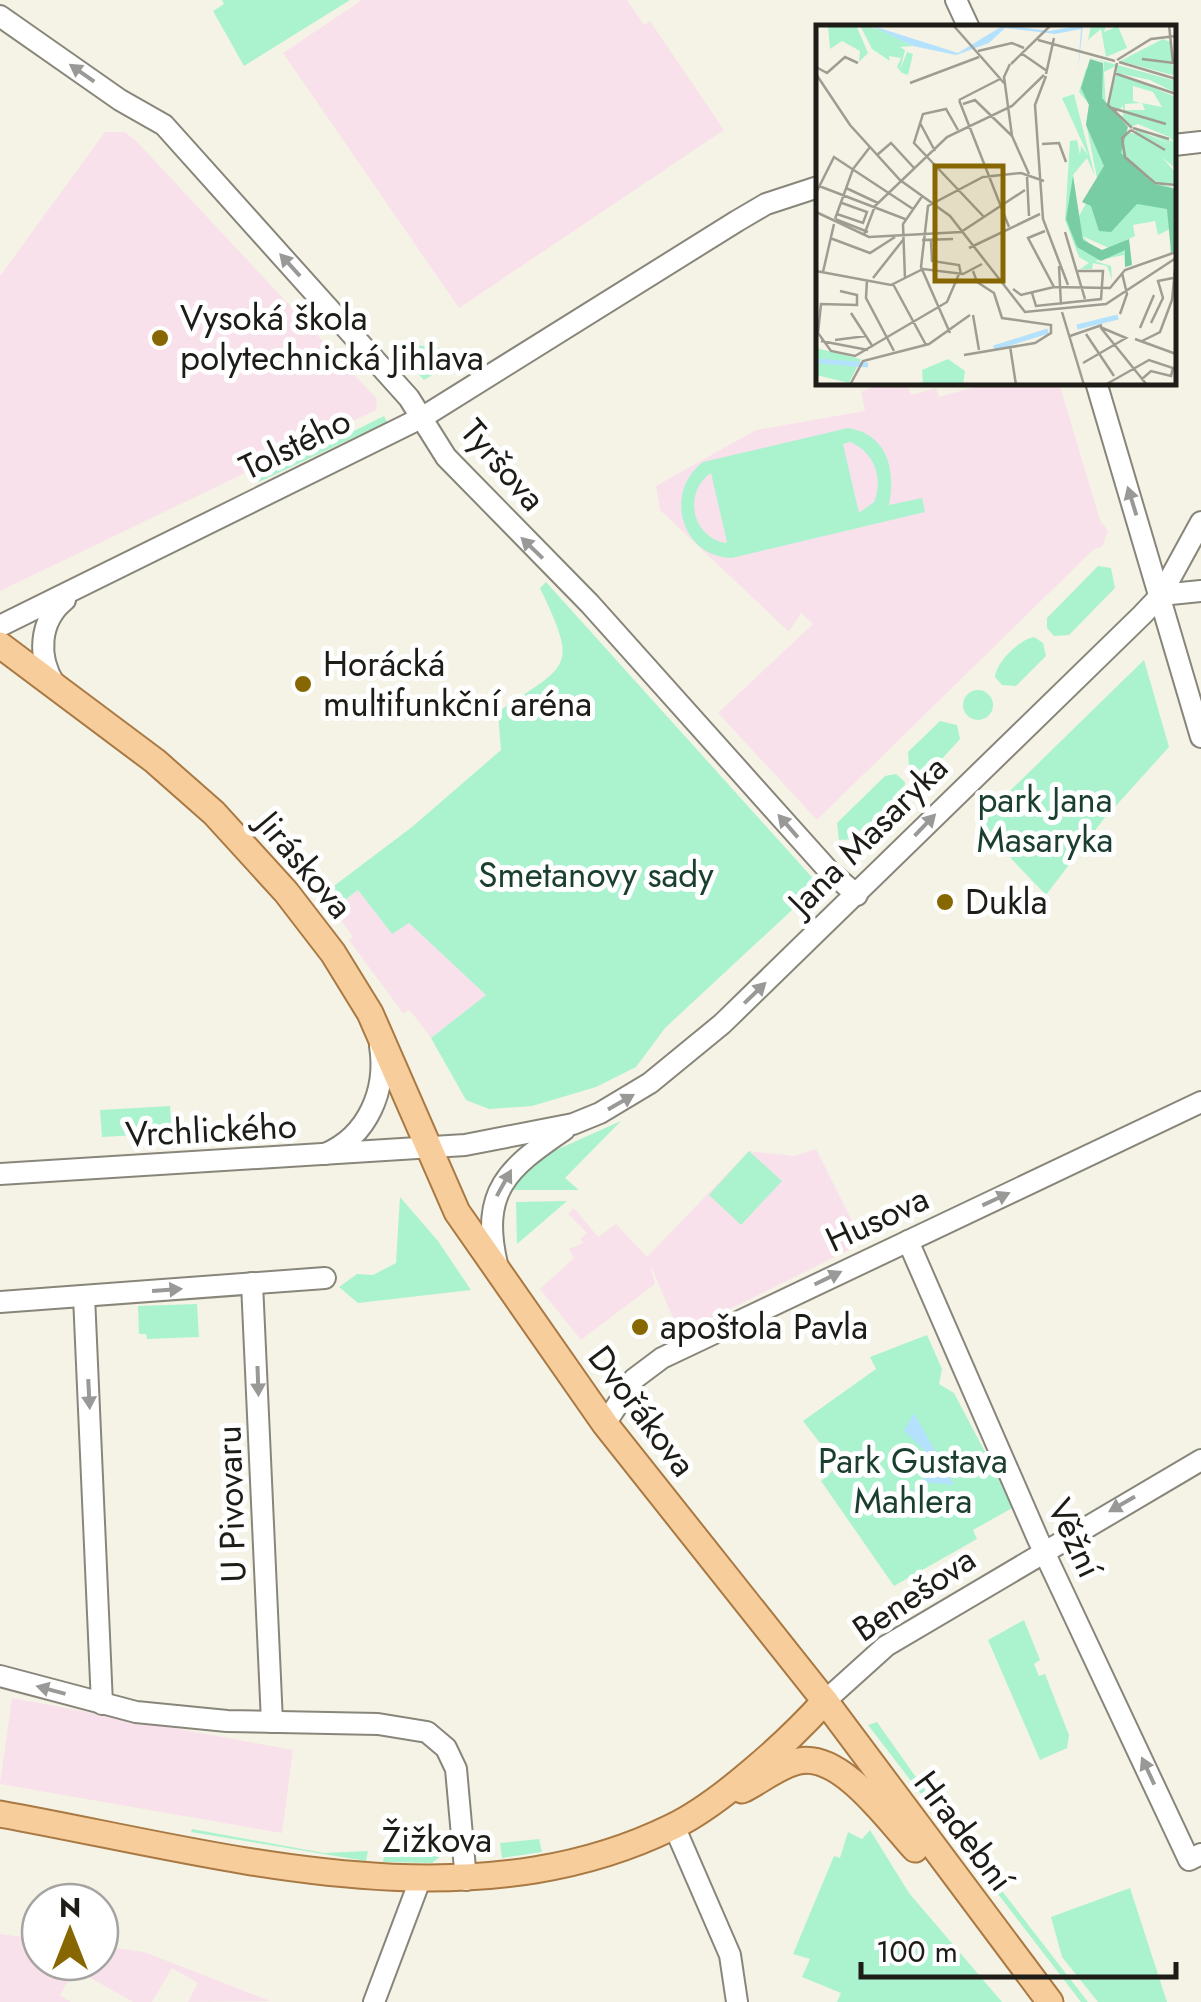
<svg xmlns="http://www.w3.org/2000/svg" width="1201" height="2002" font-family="Jost,sans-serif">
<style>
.education{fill:#f9e1ec}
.green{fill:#abf3cf;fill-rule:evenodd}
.water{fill:#b4e2fe}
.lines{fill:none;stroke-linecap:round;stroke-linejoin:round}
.minor-casing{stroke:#88867a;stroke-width:24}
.major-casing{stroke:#a97943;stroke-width:29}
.minor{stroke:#fff;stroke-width:20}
.major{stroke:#f8cd9c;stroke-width:25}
.oneway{fill:#999997}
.poi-dot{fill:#876701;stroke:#fff;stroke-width:4}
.labels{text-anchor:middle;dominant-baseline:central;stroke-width:10;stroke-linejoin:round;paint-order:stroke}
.poi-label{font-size:35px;fill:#1d1c17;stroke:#fff;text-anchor:start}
.street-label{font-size:35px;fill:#1d1c17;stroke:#fff}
.park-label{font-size:35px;fill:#1a3f2e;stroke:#fff}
.inset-river{fill:none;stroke:#b4e2fe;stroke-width:5}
.inset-road{fill:none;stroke:#9f9d93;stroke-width:2.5}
.view{fill:#876701;fill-opacity:0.15;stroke:#876701;stroke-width:5}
.inset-edge{fill:none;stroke:#1d1c17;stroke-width:5}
</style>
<rect width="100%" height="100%" fill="#f5f3e5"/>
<g class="education">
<polygon points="362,0 627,0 644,25 650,21 724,130 459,308 283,53"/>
<polygon points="105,132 125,132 139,144 377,399 376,410 0,591 0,276"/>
<polygon points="879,383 907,383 911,395 936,388 939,397 988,383 1059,383 1100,520 1108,531 1102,547 1094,549 817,820 718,713 813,624 801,613 789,632 660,510 656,486 756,430 865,411 861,392"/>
<polygon points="358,890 392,934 409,922 486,995 431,1038 410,1010 403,1013 349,940 353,937 333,909"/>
<polygon points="816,1149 863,1243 680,1334 650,1264 655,1284 581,1340 540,1289 574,1258 569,1249 583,1243 580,1239 587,1233 568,1214 574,1208 598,1237 616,1224 647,1257 749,1151 794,1156"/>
<polygon points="12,1698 293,1750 282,1833 0,1784"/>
<polygon points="0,1934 40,1939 40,1962 100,1962 100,1946 144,1952 270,2001 188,2002 198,1983 172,1968 152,2002 133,2002 75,1969 60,1995 71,2002 0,2002"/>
</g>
<g class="green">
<polygon points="222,0 350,0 244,66 213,11 224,4"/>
<polygon points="392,345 433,346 464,356 424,380"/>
<polygon points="384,416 387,422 259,482 258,479"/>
<path d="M848 428C888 434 896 471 889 505L922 498 925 512 732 558C681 557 663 492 703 462ZM850 442C874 452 884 478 874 502L859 513 843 444ZM711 473 727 542 726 543C691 537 683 492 711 473Z"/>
<polygon points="1098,566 1111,568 1115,588 1069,635 1054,636 1047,628 1047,618"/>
<path d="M546 582 819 885 665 1028 636 1067 596 1087 532 1106 489 1109 466 1100 431 1038 486 995 409 923 392 934 358 890 333 909 322 895 412 827 501 750 498 712C569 663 579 670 540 588Z"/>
<path d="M1034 637 1043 643 1046 656 1016 686 1002 685 995 677C996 662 1019 640 1034 637Z"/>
<polygon points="1144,660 1169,747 1103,820 1046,895 977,823"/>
<circle cx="978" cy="705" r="15"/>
<polygon points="940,721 957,725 960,739 930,772 918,774 909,767 908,752"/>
<polygon points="896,774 905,782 904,794 859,839 839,840 837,823 885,776"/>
<polygon points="170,1106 172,1133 102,1137 100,1110"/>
<polygon points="621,1121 565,1178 579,1190 507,1190 545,1155"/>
<polygon points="749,1151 782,1181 741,1225 709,1195"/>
<polygon points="400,1197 438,1241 471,1290 358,1303 339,1287 357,1274 373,1275 396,1263"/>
<polygon points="567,1201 517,1244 516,1202"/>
<polygon points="197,1304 199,1337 147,1339 146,1334 139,1334 138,1306"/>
<polygon points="927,1335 942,1369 939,1384 954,1393 1014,1507 973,1530 977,1539 894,1586 821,1481 838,1466 803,1421 876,1369 870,1357"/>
<polygon points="1024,1620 1040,1660 1034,1664 1039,1676 1045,1674 1069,1735 1067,1748 1040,1760 988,1640"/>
<polygon points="877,1722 937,1807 1088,2002 1081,2002 868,1725"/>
<polygon points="192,1829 324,1853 368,1851 366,1861 191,1832"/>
<polygon points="870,1830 909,1893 1002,2002 837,2002 841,1993 802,1977 810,1959 793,1954 834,1856 840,1858 848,1832 862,1839"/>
<polygon points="539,1839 542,1852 502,1858 500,1843"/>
<polygon points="454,1846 432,1863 383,1862 385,1851"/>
<polygon points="1130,1888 1167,2002 1098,2002 1062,1957 1051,1917"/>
</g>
<polygon class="water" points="914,1413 954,1485 925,1482 924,1475 934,1459 904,1431"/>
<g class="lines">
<defs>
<g id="minor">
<polyline points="956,0 969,28"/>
<polyline points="0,16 120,100 164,125 409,398 446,457 590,604 829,871 857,895"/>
<polyline points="1174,145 1201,142"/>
<polyline points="1096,382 1201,737"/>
<polyline points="1161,595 1201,591"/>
<polyline points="0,626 423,417 737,221 766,204 818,187"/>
<path d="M55 685C37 657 39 621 65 600"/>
<path d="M325 1154C368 1136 387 1090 380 1046"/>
<polyline points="0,1174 465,1145 573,1124 600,1113 650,1083 722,1024 1142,615 1161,595 1201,522"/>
<polyline points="908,1241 1038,1539 1189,1860 1201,1854"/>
<path d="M497 1264C480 1191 508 1168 564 1130"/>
<polyline points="252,1283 272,1722"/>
<polyline points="84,1296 102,1704"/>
<polyline points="0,1302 325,1278"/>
<polyline points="605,1424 634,1379 662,1358 1201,1102"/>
<polyline points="0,1676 136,1712 227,1721 378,1724 427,1732 446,1748 456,1769 466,1880"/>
<polyline points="825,1701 886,1646 1201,1460"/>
<polyline points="674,1826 730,1955 737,2002"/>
<polyline points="374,2002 420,1880"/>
</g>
<g id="major">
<polyline points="0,645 155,761 214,813 286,892 333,953 370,1013 457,1212 605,1424 825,1701 1050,2002"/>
<path d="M742 1790C761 1781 779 1765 799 1761 841 1752 889 1821 915 1849"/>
<path d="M0 1814C217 1853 464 1929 672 1827 720 1804 789 1741 825 1701"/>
</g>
</defs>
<use href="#minor" class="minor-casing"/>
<use href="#major" class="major-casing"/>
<use href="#minor" class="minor"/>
<use href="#major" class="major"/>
</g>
<defs><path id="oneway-solid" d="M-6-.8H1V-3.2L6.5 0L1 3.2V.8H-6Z" transform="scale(2.5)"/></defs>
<g class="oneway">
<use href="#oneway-solid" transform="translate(82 73) rotate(-145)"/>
<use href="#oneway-solid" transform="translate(290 265) rotate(-132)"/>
<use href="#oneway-solid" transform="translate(1132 501) rotate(-107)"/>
<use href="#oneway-solid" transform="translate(532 548) rotate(-136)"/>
<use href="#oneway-solid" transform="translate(925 825) rotate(-46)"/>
<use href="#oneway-solid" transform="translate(788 826) rotate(-131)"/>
<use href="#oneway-solid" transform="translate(755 993) rotate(-44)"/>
<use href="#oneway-solid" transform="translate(621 1102) rotate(-30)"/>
<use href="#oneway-solid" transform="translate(504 1183) rotate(-61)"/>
<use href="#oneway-solid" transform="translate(996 1199) rotate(-25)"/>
<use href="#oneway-solid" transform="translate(828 1278) rotate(-26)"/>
<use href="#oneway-solid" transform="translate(167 1290) rotate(-4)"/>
<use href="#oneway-solid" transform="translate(258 1381) rotate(88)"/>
<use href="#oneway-solid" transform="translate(89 1394) rotate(87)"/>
<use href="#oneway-solid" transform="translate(1122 1504) rotate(150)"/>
<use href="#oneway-solid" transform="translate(51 1690) rotate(-165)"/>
<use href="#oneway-solid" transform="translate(1148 1771) rotate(-115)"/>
</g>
<g class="poi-dot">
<circle cx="160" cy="338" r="10"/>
<circle cx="303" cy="684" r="10"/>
<circle cx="945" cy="902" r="10"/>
<circle cx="640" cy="1327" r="10"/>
</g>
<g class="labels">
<g class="poi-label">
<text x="180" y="318">Vysoká škola<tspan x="180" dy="40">polytechnická Jihlava</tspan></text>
<text x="323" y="664">Horácká<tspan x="323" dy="40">multifunkční aréna</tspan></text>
<text x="965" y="902">Dukla</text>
<text x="660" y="1327">apoštola Pavla</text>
</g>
<g class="street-label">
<text transform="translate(295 444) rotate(-26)">Tolstého</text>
<text transform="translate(503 465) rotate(49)">Tyršova</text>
<text transform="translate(868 835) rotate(-45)">Jana Masaryka</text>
<text transform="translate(305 865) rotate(50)">Jiráskova</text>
<text transform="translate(211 1130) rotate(-3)">Vrchlického</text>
<text transform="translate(877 1219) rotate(-25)">Husova</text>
<text transform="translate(642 1411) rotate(53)">Dvořákova</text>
<text transform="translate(231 1504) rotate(-92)">U Pivovaru</text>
<text transform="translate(1075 1538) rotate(65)">Věžní</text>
<text transform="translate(914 1594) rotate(-34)">Benešova</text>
<text transform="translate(964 1831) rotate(53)">Hradební</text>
<text x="437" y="1840">Žižkova</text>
</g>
<g class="park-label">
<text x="1045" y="800">park Jana<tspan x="1045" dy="40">Masaryka</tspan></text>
<text x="596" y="875">Smetanovy sady</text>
<text x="913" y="1461">Park Gustava<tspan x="913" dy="40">Mahlera</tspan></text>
</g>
</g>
<g transform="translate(816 25)">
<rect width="360" height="360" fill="#f5f3e5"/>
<path d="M12 0H40L52 28 43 37 44 26 26 16 14 24ZM44 0 66 5 97 21 84 22 89 25 84 45 91 27 97 29 92 50 86 48 81 42 85 33 73 31 74 36 56 24ZM275 0H290L288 7 302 1 311 23 290 32 285 4 272 15ZM347 14 354 17 356 37 325 34 356 39 360 51 304 36ZM265 30 360 56V68L334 55 301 48 300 41 288 47 290 85 312 107 319 109 321 101 320 104 355 120 322 103 358 117 353 112 322 99 315 102 301 90 307 91V81L299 89 292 78 301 48 360 72V144L346 132 360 148V159H342L356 162 360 225 354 229 358 202 342 210 339 196 317 200 319 211 293 223 266 211 281 226 295 225 312 218 309 240 308 230 279 236 295 241 296 255 291 241 277 238 276 244H264L273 238 263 232 249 195 254 116 261 115 264 130 265 121 272 130 246 73 258 69 279 151 271 133 257 150 263 191 282 158 270 98 273 79 263 67 270 44 280 38 287 46 288 37ZM317 61 337 67 346 82 326 78 329 85H309V79L325 78 317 76ZM0 323 45 334 33 358 0 350ZM132 334 149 346 147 360H107L106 345Z" fill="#abf3cf" fill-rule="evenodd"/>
<path d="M274 34 287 38 286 73 312 102 305 128 338 159 360 164V225L355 227 351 184 321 179 295 207 283 206 275 181 266 177 288 141 270 100 273 80 265 63ZM257 151 267 215 286 225 313 214 316 240 309 242V225L285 236 261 222 250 194Z" fill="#78cda5"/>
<path d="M54 0 142 28 188 0 233 6 267 0 262 45 265 4 239 9 189 3 173 18 140 30 97 21Z" fill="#b4e2fe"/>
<path class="inset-river" d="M261 302 302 292M178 323 232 306M3 336 52 340"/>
<path class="inset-road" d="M137 0 188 58M353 0 357 38M222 15 299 36M162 26 196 18 208 23M205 28 231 46M326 34 358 38M301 35 335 14 360 11M303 37 360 54M301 38 292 80 316 103M194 39 188 52 196 111 213 149M195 39 235 0M0 42 11 48 29 32 42 38M298 48 360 69M0 49 34 100 84 155 134 191 209 287 290 279 360 233M230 49 238 13M230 51 219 80 227 194 252 260M94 58 163 32M143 75 193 202M143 75 184 54M147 79 159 75 196 111M296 83 350 99M104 98 119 126M317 103 353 114M142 105 130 84 107 89 98 118 168 192M315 105 306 113 309 132 339 158 360 160M315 105 349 125M226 119 243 118 250 137M61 130 75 118 99 144M211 152 213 191M3 161 89 194M30 163 62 178M0 168 18 132 97 184M0 187 53 212 145 207 209 165M21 189 47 198 51 187 26 178M19 194 37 144 54 122M19 194 52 207M229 206 212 213 238 262 294 263 309 245 360 227M249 207 269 274M48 210 59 181 131 112 196 81 228 50M14 213 54 228 79 212M106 215 137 214M115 216 116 236 143 240 145 249M153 223 224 189M243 241 245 280M0 246 75 260 107 244 147 249 166 239M7 247 18 199M57 253 87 215M89 254 87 199 107 170M51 255 50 273 78 326M77 259 110 320M197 264 205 270 238 262M24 266 41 270V280L5 279 2 308 15 326 39 331 131 277 143 249M216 268 220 281 285 274 287 246H262M246 287 268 360M35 288 57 322M304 289 311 269 306 248M157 290 163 325M335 298 347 273 342 256 357 253M285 303 331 360M324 303 338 270M134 308 105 242 112 181 167 152 205 148 228 156M270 309 298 351M254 311 286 300M319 314 360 329M19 315 50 311M5 316 52 325M326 316 344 307 356 275 360 235M194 321 200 360M148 330 219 318 235 308V300L186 293 178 268 161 257 157 246M267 338 310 313 284 302M34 360 47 336 113 319 154 290M289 360 333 335 357 343 355 351 335 346 326 354"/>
<path class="view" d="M119 141H187V256H119Z"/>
<rect width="360" height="360" class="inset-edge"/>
</g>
<g transform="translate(70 1932)"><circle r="48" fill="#ffffff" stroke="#a5a4a2" stroke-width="2.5"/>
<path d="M0-8L18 38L0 25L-18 38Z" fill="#876701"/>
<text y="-15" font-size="28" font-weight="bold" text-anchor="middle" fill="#1d1c17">N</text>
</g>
<path d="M861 1962v15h315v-15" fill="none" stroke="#1d1c17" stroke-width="5"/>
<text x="876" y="1962" font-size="30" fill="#1d1c17" stroke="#ffffff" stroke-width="8" paint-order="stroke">100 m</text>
</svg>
